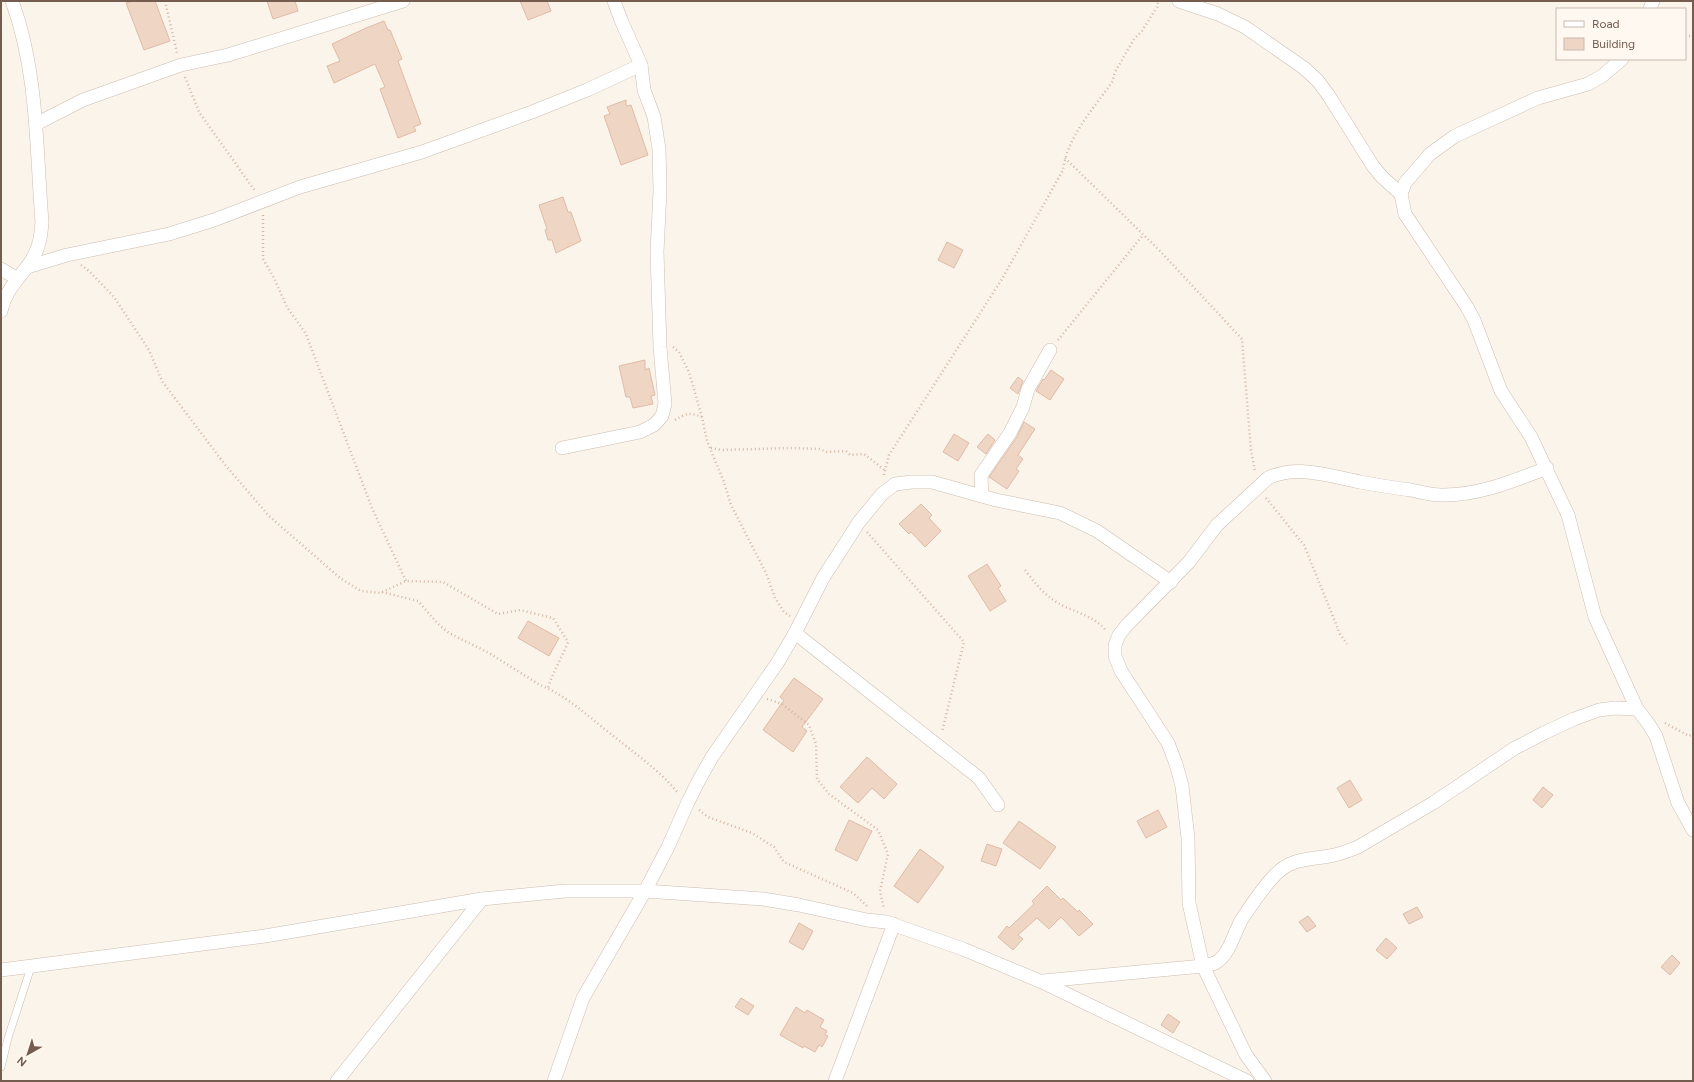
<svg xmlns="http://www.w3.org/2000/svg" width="1694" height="1082" font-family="Figtree,sans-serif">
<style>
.building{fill:#eed5c4;stroke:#dfbca6}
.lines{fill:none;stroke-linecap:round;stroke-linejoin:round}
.lane-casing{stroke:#ccbdb1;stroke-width:8}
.street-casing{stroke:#ccbdb1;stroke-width:14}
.path{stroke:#d3b8a7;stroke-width:2.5;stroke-dasharray:1 3;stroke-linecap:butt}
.lane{stroke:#fff;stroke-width:7}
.street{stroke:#fff;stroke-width:13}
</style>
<rect width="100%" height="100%" fill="#fbf4ea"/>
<g class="building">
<polygon points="133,1 155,1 170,41 144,50 126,3"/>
<polygon points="267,1 295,1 298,11 273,19"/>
<polygon points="520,1 547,1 551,11 528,20"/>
<polygon points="384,21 388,30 390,30 402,59 398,61 421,124 414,127 416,131 398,138 380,89 385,87 375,64 334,83 327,66 340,61 332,44 366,28"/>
<polygon points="626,100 626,106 631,105 648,155 621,165 604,116 610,114 607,107"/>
<polygon points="563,197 568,212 571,212 581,241 556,253 552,240 548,240 545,230 547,229 539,205"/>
<polygon points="947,242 963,250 954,268 938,260"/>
<polygon points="645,360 645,370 649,368 655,395 651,396 653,404 633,408 630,397 626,397 619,366"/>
<polygon points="1051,370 1064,379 1050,400 1036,391 1043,379 1044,380"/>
<polygon points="1018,377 1023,381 1018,394 1010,388"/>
<polygon points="1024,422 1035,429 1018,455 1023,459 1016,469 1019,471 1007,489 989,477 1017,437"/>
<polygon points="954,434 969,443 958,461 943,452"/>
<polygon points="988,434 995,440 986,454 977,447"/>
<polygon points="921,504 932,515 929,518 941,531 925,547 911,532 909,534 899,524"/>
<polygon points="987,564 1001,586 998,588 1006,601 990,611 968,576"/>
<polygon points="528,621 559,638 549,656 518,638"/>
<polygon points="794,678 823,699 802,727 807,731 793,752 763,730 784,700 780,697"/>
<polygon points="867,757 897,784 884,799 872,788 858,803 840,787"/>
<polygon points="1350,780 1362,800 1349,808 1337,788"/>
<polygon points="1543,787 1553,795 1542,808 1533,800"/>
<polygon points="1158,810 1167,827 1146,838 1137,821"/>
<polygon points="849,820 872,831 857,861 835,850"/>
<polygon points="1019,821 1056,847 1040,869 1003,843"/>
<polygon points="987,844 1002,849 996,866 981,861"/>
<polygon points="920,849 944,867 918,903 894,886"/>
<polygon points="1047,886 1061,900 1063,898 1078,912 1079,910 1093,924 1079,936 1061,917 1049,929 1037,918 1018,935 1023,939 1013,950 998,937 1007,926 1009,928 1034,904 1032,901"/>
<polygon points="1417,907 1423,917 1409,924 1403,914"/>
<polygon points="1308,916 1316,926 1307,932 1299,922"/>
<polygon points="799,923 813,931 803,950 789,942"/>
<polygon points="1386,938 1397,948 1387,959 1376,950"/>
<polygon points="1672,955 1680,963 1670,975 1661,967"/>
<polygon points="741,998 754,1006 748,1015 735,1007"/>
<polygon points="796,1007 805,1013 807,1010 824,1020 820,1027 827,1031 825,1035 828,1036 822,1047 819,1045 815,1052 804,1046 803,1048 780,1035"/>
<polygon points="1168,1014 1180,1022 1173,1033 1161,1025"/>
</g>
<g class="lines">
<defs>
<polyline id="lane" points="1,1067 8,1038 31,967"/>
<g id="street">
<polyline points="1179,1 1218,14 1245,27 1304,68 1318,81 1329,96 1373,166 1382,177 1401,194"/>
<polyline points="1650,9 1653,1"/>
<polyline points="1622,59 1602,76 1588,84 1538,98 1455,136 1430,154 1405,183 1401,194 1405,214 1467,307 1474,320 1501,391 1531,437 1568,515 1595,617 1637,709 1648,723 1656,736 1678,803 1693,830"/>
<polyline points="36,124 83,100 181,65 228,55 403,1"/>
<polyline points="27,267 67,255 169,234 214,220 300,187 422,152 532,112 587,90 641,65"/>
<polyline points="1,269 16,278"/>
<path d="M1 311C6 287 23 276 34 256 40 245 41 234 42 222 36 148 38 72 12 1"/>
<polyline points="562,448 640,432 654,425 662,416 665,404 660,347 657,252 660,191 659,149 654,117 644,90 641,65 621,20 614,1"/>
<polyline points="982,496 981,475 1010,433 1023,407 1028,389 1050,350"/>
<polyline points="795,633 979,778 998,805"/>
<polyline points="1,970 265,936 482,899 565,891 645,891 763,899 799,905 867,920 886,922 963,949 1042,982 1247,1081"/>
<path d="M1043 981 1203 966C1207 965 1212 964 1215 963 1230 955 1234 932 1242 919 1252 904 1263 887 1275 875 1291 858 1308 860 1329 856 1339 855 1348 851 1358 847L1433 803 1515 748 1544 733 1574 719 1599 710 1615 708 1637 709"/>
<polyline points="337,1081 482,899"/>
<polyline points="554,1081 583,998 645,891 668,847 688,802 699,780 712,757 778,662 795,633 823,578 859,522 882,494 895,484 912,482 932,482 996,500 1060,513 1097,531 1171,582"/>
<polyline points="835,1081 894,924"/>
<path d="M1265 1081 1246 1055 1203 966 1189 903 1188 838 1182 786 1176 764 1168 743 1121 671 1115 656V645L1119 635 1127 625 1189 562 1217 525 1268 478C1298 464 1329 476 1360 482 1377 485 1394 488 1411 490 1421 492 1431 495 1441 495 1478 496 1513 481 1547 468"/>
</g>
</defs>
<use href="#lane" class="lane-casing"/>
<use href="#street" class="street-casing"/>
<g class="path">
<polyline points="165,1 177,53"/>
<polyline points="1685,36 1693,36"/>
<polyline points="185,77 199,112 255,191"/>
<polyline points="1065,158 1159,250 1242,339 1251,450 1255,472"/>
<polyline points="263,215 263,259 274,278 287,307 306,334 372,508 406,581"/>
<path d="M81 265 89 271 114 297 149 350 162 381 226 466 269 516 340 578 361 591 380 593 406 581 443 582 498 614 520 610 553 618 568 642C562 658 553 671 548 688"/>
<polyline points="1058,340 1143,235"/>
<polyline points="673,347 679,352 689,372 702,417 707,441 724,482 731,505 766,573 775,598 784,612 790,616"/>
<path d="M675 420C687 413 689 412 702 417"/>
<polyline points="711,448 721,450 792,448 819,449 827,452 846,451 850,455 864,454 886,471"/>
<path d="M884 475 889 455 1002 279 1063 170C1067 137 1094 108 1112 82L1115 72 1134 39 1142 31 1157 7 1158 1"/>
<polyline points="1266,498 1304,545 1340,634 1347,644"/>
<polyline points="867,532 964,642 942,732"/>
<path d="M1025 570C1035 583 1043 594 1058 603 1073 612 1096 616 1106 631"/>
<path d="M382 592 418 601 438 624 449 633 489 653 540 685C568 696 592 720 616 738 637 755 660 771 678 793"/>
<polyline points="767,699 782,704 809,725 816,744 817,779 829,794 878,830 888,854 880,891 884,909"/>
<polyline points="1665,723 1689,736 1693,734"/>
<polyline points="699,810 708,817 752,833 774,847 784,862 853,893 867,906"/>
</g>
<use href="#lane" class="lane"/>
<use href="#street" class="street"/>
</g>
<rect width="1694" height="1082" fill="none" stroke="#745c4f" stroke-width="4"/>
<rect x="1556" y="8" width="130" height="52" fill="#fef8f0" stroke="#c7bab0"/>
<rect x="1564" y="21" width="20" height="6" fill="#ffffff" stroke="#c7bab0"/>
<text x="1592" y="28" font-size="12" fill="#745c4f">Road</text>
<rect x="1564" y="38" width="20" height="12" fill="#eed5c4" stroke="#c7bab0"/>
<text x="1592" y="48" font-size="12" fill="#745c4f">Building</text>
<g transform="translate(28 1054) rotate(219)" stroke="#fef8f0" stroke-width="3" paint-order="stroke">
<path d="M0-3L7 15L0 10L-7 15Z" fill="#745c4f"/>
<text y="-6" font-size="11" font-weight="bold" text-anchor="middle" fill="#745c4f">N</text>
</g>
</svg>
